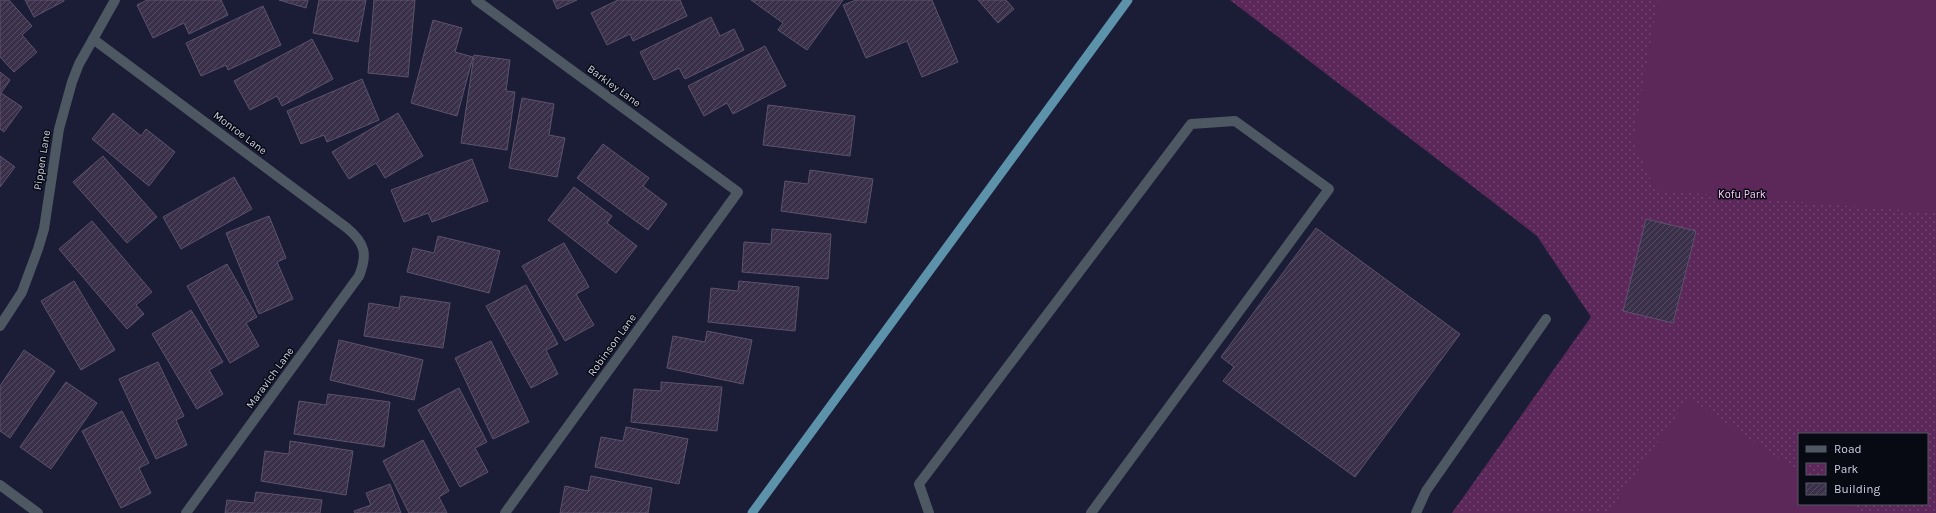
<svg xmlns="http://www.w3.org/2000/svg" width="1936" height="513" font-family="Karla,sans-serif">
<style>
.park{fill:url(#park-dots);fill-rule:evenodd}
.garden{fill:#5c2759}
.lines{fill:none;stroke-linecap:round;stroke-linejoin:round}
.stream{stroke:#5c93aa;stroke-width:9}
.building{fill:url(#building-hatch);stroke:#5e526e}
.lane{stroke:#4e5862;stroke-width:10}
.street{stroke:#4e5862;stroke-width:10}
.labels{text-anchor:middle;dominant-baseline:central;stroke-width:3;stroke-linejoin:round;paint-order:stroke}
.street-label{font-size:11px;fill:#cdd0e1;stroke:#070913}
.park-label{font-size:11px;fill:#fdcbf8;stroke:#070913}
</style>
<defs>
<pattern id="park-dots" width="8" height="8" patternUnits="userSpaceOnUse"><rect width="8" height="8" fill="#5c2759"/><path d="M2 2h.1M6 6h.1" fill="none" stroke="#724571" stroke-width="1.8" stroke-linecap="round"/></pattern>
<pattern id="building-hatch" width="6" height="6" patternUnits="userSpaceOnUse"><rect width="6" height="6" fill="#3a3049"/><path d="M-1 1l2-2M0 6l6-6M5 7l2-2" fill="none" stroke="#554d63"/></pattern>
</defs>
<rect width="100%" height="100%" fill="#1a1d35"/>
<path class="park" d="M1230 0H1936V513H1452L1591 317 1537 236ZM1799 434H1927V504H1799Z"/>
<g class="garden">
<polygon points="1658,0 1936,0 1936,213 1656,190 1633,141"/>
<polygon points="1689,398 1799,472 1799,504 1847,504 1860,513 1608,513"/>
</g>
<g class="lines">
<polyline class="stream" points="752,513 1128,0"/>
</g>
<g class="building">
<polygon points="0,0 9,0 32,26 22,35 37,52 14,72 0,57"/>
<polygon points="25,0 64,0 64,1 34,17"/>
<polygon points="147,0 221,0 228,15 189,34 184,23 153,38 137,5"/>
<polygon points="279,0 308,0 306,8"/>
<polygon points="319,0 366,0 358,42 313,33"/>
<polygon points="374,0 415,0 408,77 368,73"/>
<polygon points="553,0 577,0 557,9"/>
<polygon points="618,0 680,0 687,16 633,41 630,34 607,45 591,13"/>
<polygon points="751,0 843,0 807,50 778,30 783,23"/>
<polygon points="856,0 932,0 958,62 922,77 907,41 866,58 843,5"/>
<polygon points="978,0 1006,0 1014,9 998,23"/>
<polygon points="263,6 281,45 228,70 226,65 201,76 186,43"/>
<polygon points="711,17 720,36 734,29 744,50 685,79 679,68 654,80 640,52"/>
<polygon points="433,20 462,28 455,52 473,57 457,116 411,103"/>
<polygon points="312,39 333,79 282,106 277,96 250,110 234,81"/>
<polygon points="765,46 786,86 733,114 727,103 704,116 688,86"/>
<polygon points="474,55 510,60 506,91 515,92 507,150 461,143"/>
<polygon points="0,72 10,80 1,93 22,107 4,132 0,129"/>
<polygon points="362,79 379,120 327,142 324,135 301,144 287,111"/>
<polygon points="522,98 554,104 549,135 565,138 557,177 509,168"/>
<polygon points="768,105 855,116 850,156 763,145"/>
<polygon points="113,113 141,136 146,129 175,152 149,186 92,139"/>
<polygon points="398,113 423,156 385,178 376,163 349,179 332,152"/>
<polygon points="603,144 649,178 643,186 667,204 648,230 577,178"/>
<polygon points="0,156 15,167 0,187"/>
<polygon points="103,156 157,217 127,243 73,182"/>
<polygon points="472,159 488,201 432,222 428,213 404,222 391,190"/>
<polygon points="810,170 873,179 866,223 781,211 785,181 808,184"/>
<polygon points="234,177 252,209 181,249 163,217"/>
<polygon points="574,187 612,216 607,223 637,246 616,273 548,220"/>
<polygon points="269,216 286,258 277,262 293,299 259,314 226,233"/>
<polygon points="1646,219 1696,231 1673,323 1623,311"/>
<polygon points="92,221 152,292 136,305 144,314 127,329 59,249"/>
<polygon points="1316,228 1460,334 1355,477 1223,381 1234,367 1221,357"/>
<polygon points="772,229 831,234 828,279 742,272 744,242 771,244"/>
<polygon points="438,236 500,251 489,293 407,272 413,248 434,253"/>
<polygon points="564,243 589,287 576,294 594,325 565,341 522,266"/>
<polygon points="227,264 257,317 246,323 259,346 230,363 187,286"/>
<polygon points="74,281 115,350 81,370 41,301"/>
<polygon points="739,281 799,287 795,331 708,322 711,288 738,291"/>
<polygon points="526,285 558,344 546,350 558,374 531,388 486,306"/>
<polygon points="401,296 450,303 443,348 364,336 369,303 399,308"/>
<polygon points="191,310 223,362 209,370 223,394 197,409 152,334"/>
<polygon points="707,331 752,340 743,384 667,368 673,336 705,342"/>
<polygon points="339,340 423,360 414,400 330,380"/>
<polygon points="491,341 529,422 493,439 455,358"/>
<polygon points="24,350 55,371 10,438 0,431 0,386"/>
<polygon points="158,362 184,416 176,420 187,445 156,459 119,379"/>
<polygon points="66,382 97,403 51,469 20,447"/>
<polygon points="661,382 722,387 717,431 631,422 634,389 661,391"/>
<polygon points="459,388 487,442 475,448 488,472 460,487 418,410"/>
<polygon points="328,394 390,402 384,447 294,434 299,401 326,405"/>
<polygon points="122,411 149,463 139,468 151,493 121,508 82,431"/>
<polygon points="626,427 688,439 679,484 595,467 601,437 623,441"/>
<polygon points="423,440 449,491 439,497 447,513 409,513 383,461"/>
<polygon points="290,441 353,451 346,495 261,481 265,451 289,454"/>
<polygon points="591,476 652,488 648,513 560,513 565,486 588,491"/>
<polygon points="390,484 401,513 355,513 354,511 371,505 366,493"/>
<polygon points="256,492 322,500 320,513 225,513 227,500 254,503"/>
</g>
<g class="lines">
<g class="lane">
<polyline points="929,513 919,484 1191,124 1235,121 1329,189 1091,513"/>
<polyline points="1416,513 1426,491 1546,319"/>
</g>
<g class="street">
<polyline points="476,0 738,192 505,513"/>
<path d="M93 39 347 228C365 243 368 254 359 276L186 513"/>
<polyline points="0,326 22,292 38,249 44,229 59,129 72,82 79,64 115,0"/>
<polyline points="0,485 38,513"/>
</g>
</g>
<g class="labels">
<g class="street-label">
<text transform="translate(614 86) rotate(36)">Barkley Lane</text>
<text transform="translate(240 133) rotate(37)">Monroe Lane</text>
<text transform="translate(42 160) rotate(-81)">Pippen Lane</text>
<text transform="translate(612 345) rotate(-54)">Robinson Lane</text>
<text transform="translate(270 378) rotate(-54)">Maravich Lane</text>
</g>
<g class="park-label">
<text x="1742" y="194">Kofu Park</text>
</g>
</g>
<rect x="1798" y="433" width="130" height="72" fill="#070913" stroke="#565965"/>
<rect x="1806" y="446" width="20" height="6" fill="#4e5862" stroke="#565965"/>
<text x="1834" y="453" font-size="12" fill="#cdd0e1">Road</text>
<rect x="1806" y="463" width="20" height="12" fill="url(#park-dots)" stroke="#565965"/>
<text x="1834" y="473" font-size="12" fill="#cdd0e1">Park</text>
<rect x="1806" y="483" width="20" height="12" fill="url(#building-hatch)" stroke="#565965"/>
<text x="1834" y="493" font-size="12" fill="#cdd0e1">Building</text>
</svg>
